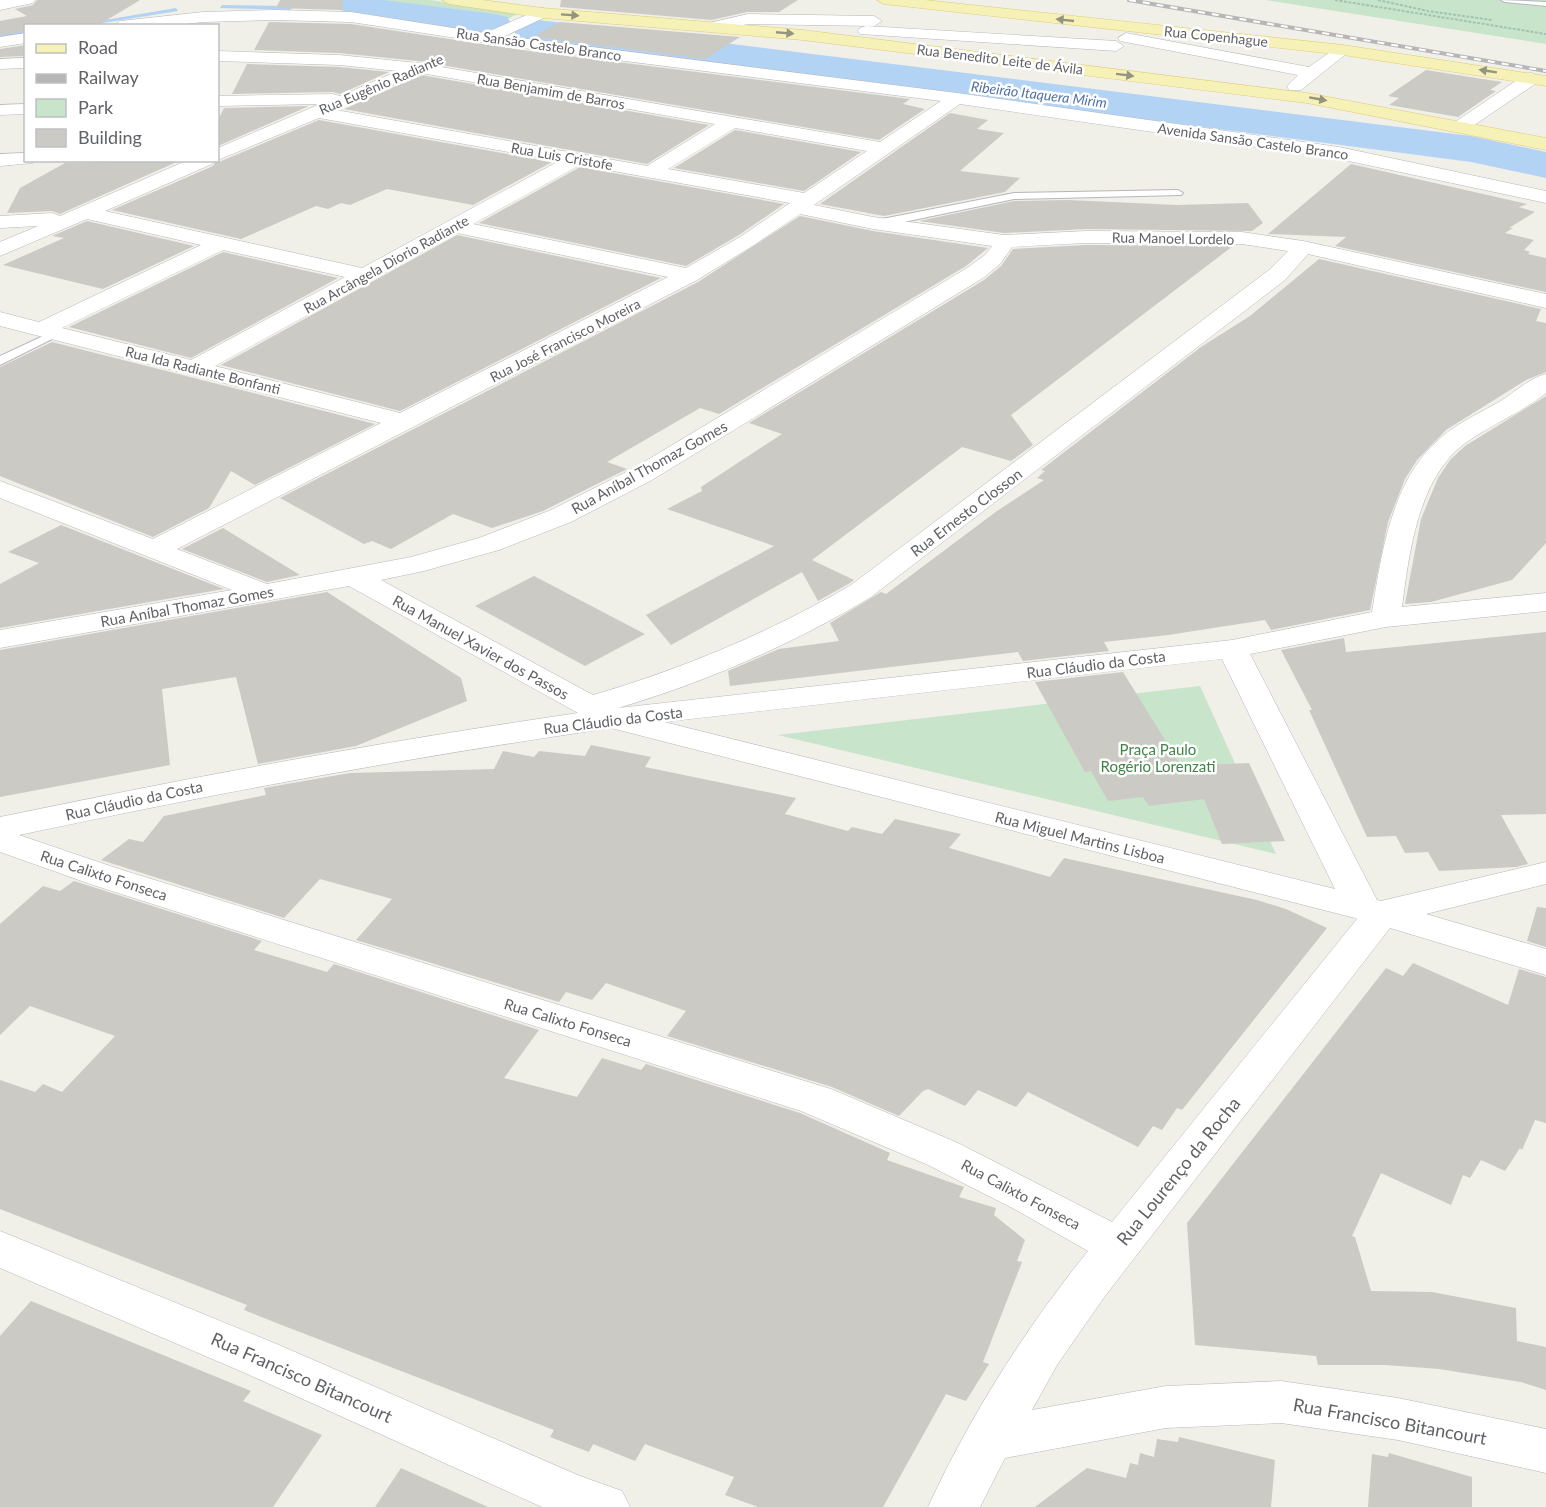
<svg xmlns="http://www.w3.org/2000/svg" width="1546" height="1507" font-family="Lato,sans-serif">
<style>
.green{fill:#c8e4cb}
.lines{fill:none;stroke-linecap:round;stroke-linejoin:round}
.stream{fill:#b3d3f5;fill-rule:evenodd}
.river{fill:#b3d3f5;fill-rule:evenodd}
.building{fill:#cbcac4}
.lane-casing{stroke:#b5b7bb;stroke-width:2}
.street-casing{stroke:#b5b7bb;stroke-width:1}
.primary-casing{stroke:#e1cb70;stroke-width:1}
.path{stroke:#a2c4af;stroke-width:2;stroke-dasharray:3 1.5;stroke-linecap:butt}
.lane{fill:#fff;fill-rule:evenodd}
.street{fill:#fff;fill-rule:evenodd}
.primary{fill:#f6f1b7;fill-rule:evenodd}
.rail-casing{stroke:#b6b6b7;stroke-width:4}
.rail{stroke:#fff;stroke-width:2;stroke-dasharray:7;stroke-linecap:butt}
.oneway{fill:#949482}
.labels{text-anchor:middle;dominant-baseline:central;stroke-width:5;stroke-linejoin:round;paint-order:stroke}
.far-street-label{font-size:14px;fill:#606266;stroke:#fff}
.far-water-label{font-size:14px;font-style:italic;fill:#5073a6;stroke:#fff}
.street-label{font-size:15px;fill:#606266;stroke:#fff}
.park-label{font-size:15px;fill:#41844a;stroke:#fff}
.near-street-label{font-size:18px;fill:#606266;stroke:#fff}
</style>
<rect width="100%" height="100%" fill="#f0efe8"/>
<g class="green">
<polygon points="354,0 430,0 517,14 498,24 372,8"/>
<polygon points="1265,0 1546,0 1546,44"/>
<polygon points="1200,686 1276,854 778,735"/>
</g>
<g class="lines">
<g class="stream">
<polygon points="222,5 290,6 293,8 290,10 220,8"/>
<polygon points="329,6 363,6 366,8 363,10 327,9"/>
<polygon points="176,8 178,11 90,25 87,23"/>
<polygon points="26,30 26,34 0,38 0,34"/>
</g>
<g class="river">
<polygon points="329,0 383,0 494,14 507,17 512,25 507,33 494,36 363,19 334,7"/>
<polygon points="531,19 1471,136 1546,152 1546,178 1471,162 518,38 513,30 518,22"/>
</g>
</g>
<g class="building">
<polygon points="37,0 140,0 97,26 26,26 26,31 0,35 0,21 27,16 15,9 33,5"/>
<polygon points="280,0 342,0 343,10 276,8"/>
<polygon points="561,0 798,0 779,12 747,12 712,20 560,7"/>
<polygon points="269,22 351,24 522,50 910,99 903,104 925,109 879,140 418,61 339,53 254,50"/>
<polygon points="560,22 740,37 705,59 533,37"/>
<polygon points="26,45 26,56 0,57 0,49"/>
<polygon points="247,64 339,67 389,72 340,94 333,92 232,94"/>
<polygon points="1426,70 1489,80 1502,82 1490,90 1496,91 1458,117 1389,105 1399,98 1388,96"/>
<polygon points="421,75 709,125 647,164 344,109"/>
<polygon points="309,106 218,146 218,120 224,108"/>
<polygon points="950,113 988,120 977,129 1004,133 960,171 1020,178 1005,192 884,216 820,204"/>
<polygon points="319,120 552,162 473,205 387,189 350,205 341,203 328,209 316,206 241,239 112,210 213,166 216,161 219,162"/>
<polygon points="735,130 861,152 804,191 674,168"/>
<polygon points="181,160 60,214 52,211 7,213 20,188 65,163"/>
<polygon points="1351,164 1527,204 1519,207 1535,212 1509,228 1513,228 1505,233 1534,240 1524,250 1530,252 1528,254 1546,258 1546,292 1335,246 1346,237 1268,234"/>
<polygon points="580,167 784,204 739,235 686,266 479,223"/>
<polygon points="1068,200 1177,205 1248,203 1263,223 1252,231 1086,229 1004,233 919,221 1014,201"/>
<polygon points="800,216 873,231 988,248 966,266 719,414 700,408 607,462 627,469 543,511 492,528 453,514 391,549 372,541 364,544 280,498 698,282"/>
<polygon points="87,221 194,246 103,289 3,265 64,238 52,236"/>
<polygon points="457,235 661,278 400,411 221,365"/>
<polygon points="1086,245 1233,246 1011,415 1033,445 1011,461 962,447 812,560 854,580 850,583 818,601 802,572 671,645 646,615 774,546 667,509 702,491 701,487 782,434 749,423 984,280 1001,266 1013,249"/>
<polygon points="223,252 338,278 191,358 69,327"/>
<polygon points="1319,259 1541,309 1536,321 1546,323 1546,372 1526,380 1446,430 1417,460 1405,479 1388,522 1370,610 1271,630 1265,620 1168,635 1104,642 1109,651 1023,661 1018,652 730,686 728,671 779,649 839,641 830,623 881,592 886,594 997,511 1044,480 1037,478 1045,471 1041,470 1201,347 1250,316"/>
<polygon points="52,342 375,424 255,485 231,471 209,508 153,537 0,476 0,367"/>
<polygon points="1546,396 1546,543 1512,580 1431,602 1405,604 1421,519 1438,478 1450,460 1465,446"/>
<polygon points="61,525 224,589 0,628 0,584 39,563 8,552"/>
<polygon points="223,528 300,575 267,582 182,549"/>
<polygon points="534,576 645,634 585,666 475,606"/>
<polygon points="327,592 461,678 467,701 356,746 258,764 236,677 162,689 170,765 0,797 0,650"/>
<polygon points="1546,632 1546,814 1501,815 1528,864 1516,867 1439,871 1428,852 1405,853 1396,836 1367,837 1309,710 1312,710 1281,650 1344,638 1346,652"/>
<polygon points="1123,672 1181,766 1249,763 1285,841 1222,844 1204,799 1149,806 1143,797 1108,801 1091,771 1085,772 1035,682"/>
<polygon points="591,745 651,757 645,767 796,798 785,814 848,831 852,827 882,834 895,819 961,834 949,848 1050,877 1064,858 1257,900 1286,909 1327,928 1182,1110 1177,1108 1162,1130 1153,1126 1138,1147 1028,1092 1016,1107 978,1090 965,1106 928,1089 923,1091 899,1116 832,1087 667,1036 686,1011 606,983 592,1000 566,992 559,1002 356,940 392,899 320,879 284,918 101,860 129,839 143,842 164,816 266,795 264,788 350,773 494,769 503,751 534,757 539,751 585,756"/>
<polygon points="74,881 262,941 254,950 327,972 334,964 539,1030 504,1078 577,1097 602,1058 641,1070 646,1064 800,1113 890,1153 887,1160 964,1187 959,1197 996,1208 994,1215 1025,1240 1017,1261 1022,1262 983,1362 989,1364 966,1401 946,1394 883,1507 758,1507 725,1495 734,1477 645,1444 635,1461 593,1444 589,1452 550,1437 554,1430 279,1324 244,1310 247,1305 0,1209 0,1080 35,1092 43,1084 62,1092 115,1036 30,1006 0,1035 0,924 43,886 60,891"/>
<polygon points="1537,907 1546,908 1546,947 1527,941"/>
<polygon points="1413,963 1508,1005 1519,969 1546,977 1546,1123 1535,1120 1522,1150 1520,1148 1505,1171 1481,1160 1470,1178 1463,1175 1451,1205 1381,1173 1352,1236 1355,1237 1371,1291 1432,1292 1516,1308 1517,1341 1546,1347 1546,1390 1521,1382 1439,1369 1386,1365 1318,1365 1316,1356 1195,1345 1187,1223 1386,968 1403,976"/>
<polygon points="31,1301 251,1391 243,1401 322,1435 273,1507 0,1507 0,1336"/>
<polygon points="1179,1437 1275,1460 1271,1507 1035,1507 1087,1468 1126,1478 1130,1463 1138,1465 1140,1453 1154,1457 1157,1439 1178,1442"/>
<polygon points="1389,1453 1472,1477 1472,1507 1368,1507 1372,1454 1388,1457"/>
<polygon points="401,1468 488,1507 375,1507"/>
</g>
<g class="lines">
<defs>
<g id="lane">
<polygon points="1501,0 1546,2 1546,6 1505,2"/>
<polygon points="1178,190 1183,193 1181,195 1014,199 894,224 877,226 872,223 877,220 1014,193"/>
<polygon points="56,330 60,331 60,335 0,365 0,356"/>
</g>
<g id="street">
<polygon points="0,0 35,0 33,3 0,10"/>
<path d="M543 8 548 10 551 13 548 16 505 36 957 93 1339 147 1546 191V203L1339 159 960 104 814 205 873 217 1004 235 1086 231 1242 232 1303 241 1546 294V308L1308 254 1285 280 871 597C793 644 706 682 618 708L1232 640 1372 612C1381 556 1391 486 1433 445 1451 426 1476 415 1499 402 1514 393 1529 378 1546 374V393C1521 413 1490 425 1464 444 1418 479 1409 553 1402 607L1546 593V611L1386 627 1250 654 1377 900 1381 901 1546 862V884L1426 914 1546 949V975L1390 928 1105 1296 1057 1365 1032 1410 1166 1386 1281 1381 1398 1398 1546 1429V1473L1398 1440 1281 1423 1166 1428 1005 1458 980 1507H928C970 1416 1025 1329 1088 1251L1016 1210 928 1165 801 1111 93 885 0 852V817C192 777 384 741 578 713L349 586 0 648V630L232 590 0 498V481L153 539 381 423 0 326V312L39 322 201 245 87 219 0 256V242L38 226 0 228V216L52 213 60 216 188 160H214L212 164 105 211 362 268 559 161 319 118 218 160V148L320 104 218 106V96L333 94 340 96 398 71 339 65 218 61V51L339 55 418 63 880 142 941 101 522 48 351 22 276 20 203 22 167 26H113L120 21 203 12 276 10 351 12 485 33ZM421 73 715 124 647 166 336 110ZM735 128 867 151 804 193 668 169ZM580 165 790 203 740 237 686 268 473 224ZM800 214 873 229 992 246 985 255 967 268 634 468 551 510 479 538 411 557 267 584 177 549 697 280 754 245ZM457 233 668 277 400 413 215 366ZM1086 243 1242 244 1288 251 1269 270 851 585C771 632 682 669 593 695L381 580 424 571 499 550 571 522 652 480 983 278 1000 264 1012 247ZM223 250 345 277 191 360 62 328ZM1222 659 1335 889 664 722ZM611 728 1355 918 1357 919 1112 1222 958 1143 831 1089 119 869 19 835C216 793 412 757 611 728Z"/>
<polygon points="748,14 874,16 882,21 874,26 748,24 714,31 706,26 709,23"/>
<polygon points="866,26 1116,41 1124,46 1116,51 860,34 858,31 860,28"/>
<polygon points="26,33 26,43 0,47 0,37"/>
<polygon points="1126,33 1309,67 1337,47 1343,45 1351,50 1301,90 1289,90 1287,86 1298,75 1120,41 1118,38"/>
<polygon points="26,58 26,68 0,69 0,59"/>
<polygon points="1532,73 1540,78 1538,82 1467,130 1455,130 1452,126 1455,122 1526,74"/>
<polygon points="26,104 26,114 0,115 0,105"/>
<polygon points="26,153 26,160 34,160 33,163 0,166 0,154"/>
<polygon points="0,1231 279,1345 580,1476 622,1491 630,1507 542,1507 245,1373 0,1268"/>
</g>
<g id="primary">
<polygon points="442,0 482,0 543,8 803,30 1307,93 1546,138 1546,150 1307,103 803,40 543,18 449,4"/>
<polygon points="877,0 925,0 1343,45 1546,76 1546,86 1343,55 884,4"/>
</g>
</defs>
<use href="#lane" class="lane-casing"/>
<use href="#street" class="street-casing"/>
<use href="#primary" class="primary-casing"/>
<g class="path">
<polyline points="1335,0 1546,34"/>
<polyline points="1378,0 1428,11 1492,20"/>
</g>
<use href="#lane" class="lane"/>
<use href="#street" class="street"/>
<use href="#primary" class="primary"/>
<defs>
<polyline id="rail" points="1129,0 1546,71"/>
</defs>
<use href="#rail" class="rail-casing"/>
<use href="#rail" class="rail"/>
</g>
<defs><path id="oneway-solid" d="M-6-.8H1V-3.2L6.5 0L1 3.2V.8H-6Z" transform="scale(1.5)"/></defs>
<g class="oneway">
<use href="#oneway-solid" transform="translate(570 15) rotate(4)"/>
<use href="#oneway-solid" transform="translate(1065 20) rotate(-174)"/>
<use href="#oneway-solid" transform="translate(785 33) rotate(5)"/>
<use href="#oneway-solid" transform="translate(1488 71) rotate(-171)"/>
<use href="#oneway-solid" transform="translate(1125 75) rotate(7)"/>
<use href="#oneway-solid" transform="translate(1318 99) rotate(10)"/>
</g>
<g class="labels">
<g class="far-street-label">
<text transform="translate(1216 36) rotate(6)">Rua Copenhague</text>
<text transform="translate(539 44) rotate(8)">Rua Sansão Castelo Branco</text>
<text transform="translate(1000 59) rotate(7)">Rua Benedito Leite de Ávila</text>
<text transform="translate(381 84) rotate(-23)">Rua Eugênio Radiante</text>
<text transform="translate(551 91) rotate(10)">Rua Benjamim de Barros</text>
<text transform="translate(1253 141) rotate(8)">Avenida Sansão Castelo Branco</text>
<text transform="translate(562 156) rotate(10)">Rua Luis Cristofe</text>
<text transform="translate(1173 238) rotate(1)">Rua Manoel Lordelo</text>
<text transform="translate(386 264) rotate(-29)">Rua Arcângela Diorio Radiante</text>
<text transform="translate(565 340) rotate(-27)">Rua José Francisco Moreira</text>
<text transform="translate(203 370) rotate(14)">Rua Ida Radiante Bonfanti</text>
</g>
<g class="far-water-label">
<text transform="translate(1039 94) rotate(7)">Ribeirão Itaquera Mirim</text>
</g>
<g class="street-label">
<text transform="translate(649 467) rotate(-29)">Rua Aníbal Thomaz Gomes</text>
<text transform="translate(966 512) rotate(-37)">Rua Ernesto Closson</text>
<text transform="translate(187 606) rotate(-10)">Rua Aníbal Thomaz Gomes</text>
<text transform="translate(481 647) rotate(29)">Rua Manuel Xavier dos Passos</text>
<text transform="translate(1096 664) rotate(-7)">Rua Cláudio da Costa</text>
<text transform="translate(613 720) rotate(-7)">Rua Cláudio da Costa</text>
<text transform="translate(134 800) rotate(-12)">Rua Cláudio da Costa</text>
<text transform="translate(1080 837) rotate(14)">Rua Miguel Martins Lisboa</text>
<text transform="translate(104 875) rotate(18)">Rua Calixto Fonseca</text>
<text transform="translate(568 1022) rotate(17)">Rua Calixto Fonseca</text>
<text transform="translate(1021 1194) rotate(28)">Rua Calixto Fonseca</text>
</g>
<g class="park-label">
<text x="1158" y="749">Praça Paulo<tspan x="1158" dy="17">Rogério Lorenzati</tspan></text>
</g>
<g class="near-street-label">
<text transform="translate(1178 1171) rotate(-51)">Rua Lourenço da Rocha</text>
<text transform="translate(302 1377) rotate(24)">Rua Francisco Bitancourt</text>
<text transform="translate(1390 1421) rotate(10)">Rua Francisco Bitancourt</text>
</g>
</g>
<rect x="24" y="24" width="195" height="138" fill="#ffffff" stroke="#bfc0c2" stroke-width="1.5"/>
<rect x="36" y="44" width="30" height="9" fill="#f6f1b7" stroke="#bfc0c2" stroke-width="1.5"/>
<text x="78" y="54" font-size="18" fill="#606266">Road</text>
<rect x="36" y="74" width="30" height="9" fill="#b6b6b7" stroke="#bfc0c2" stroke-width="1.5"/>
<text x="78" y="84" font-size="18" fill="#606266">Railway</text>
<rect x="36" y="99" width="30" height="18" fill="#c8e4cb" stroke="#bfc0c2" stroke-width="1.5"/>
<text x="78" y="114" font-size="18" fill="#606266">Park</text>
<rect x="36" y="129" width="30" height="18" fill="#cbcac4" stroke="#bfc0c2" stroke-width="1.5"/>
<text x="78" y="144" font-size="18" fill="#606266">Building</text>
</svg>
